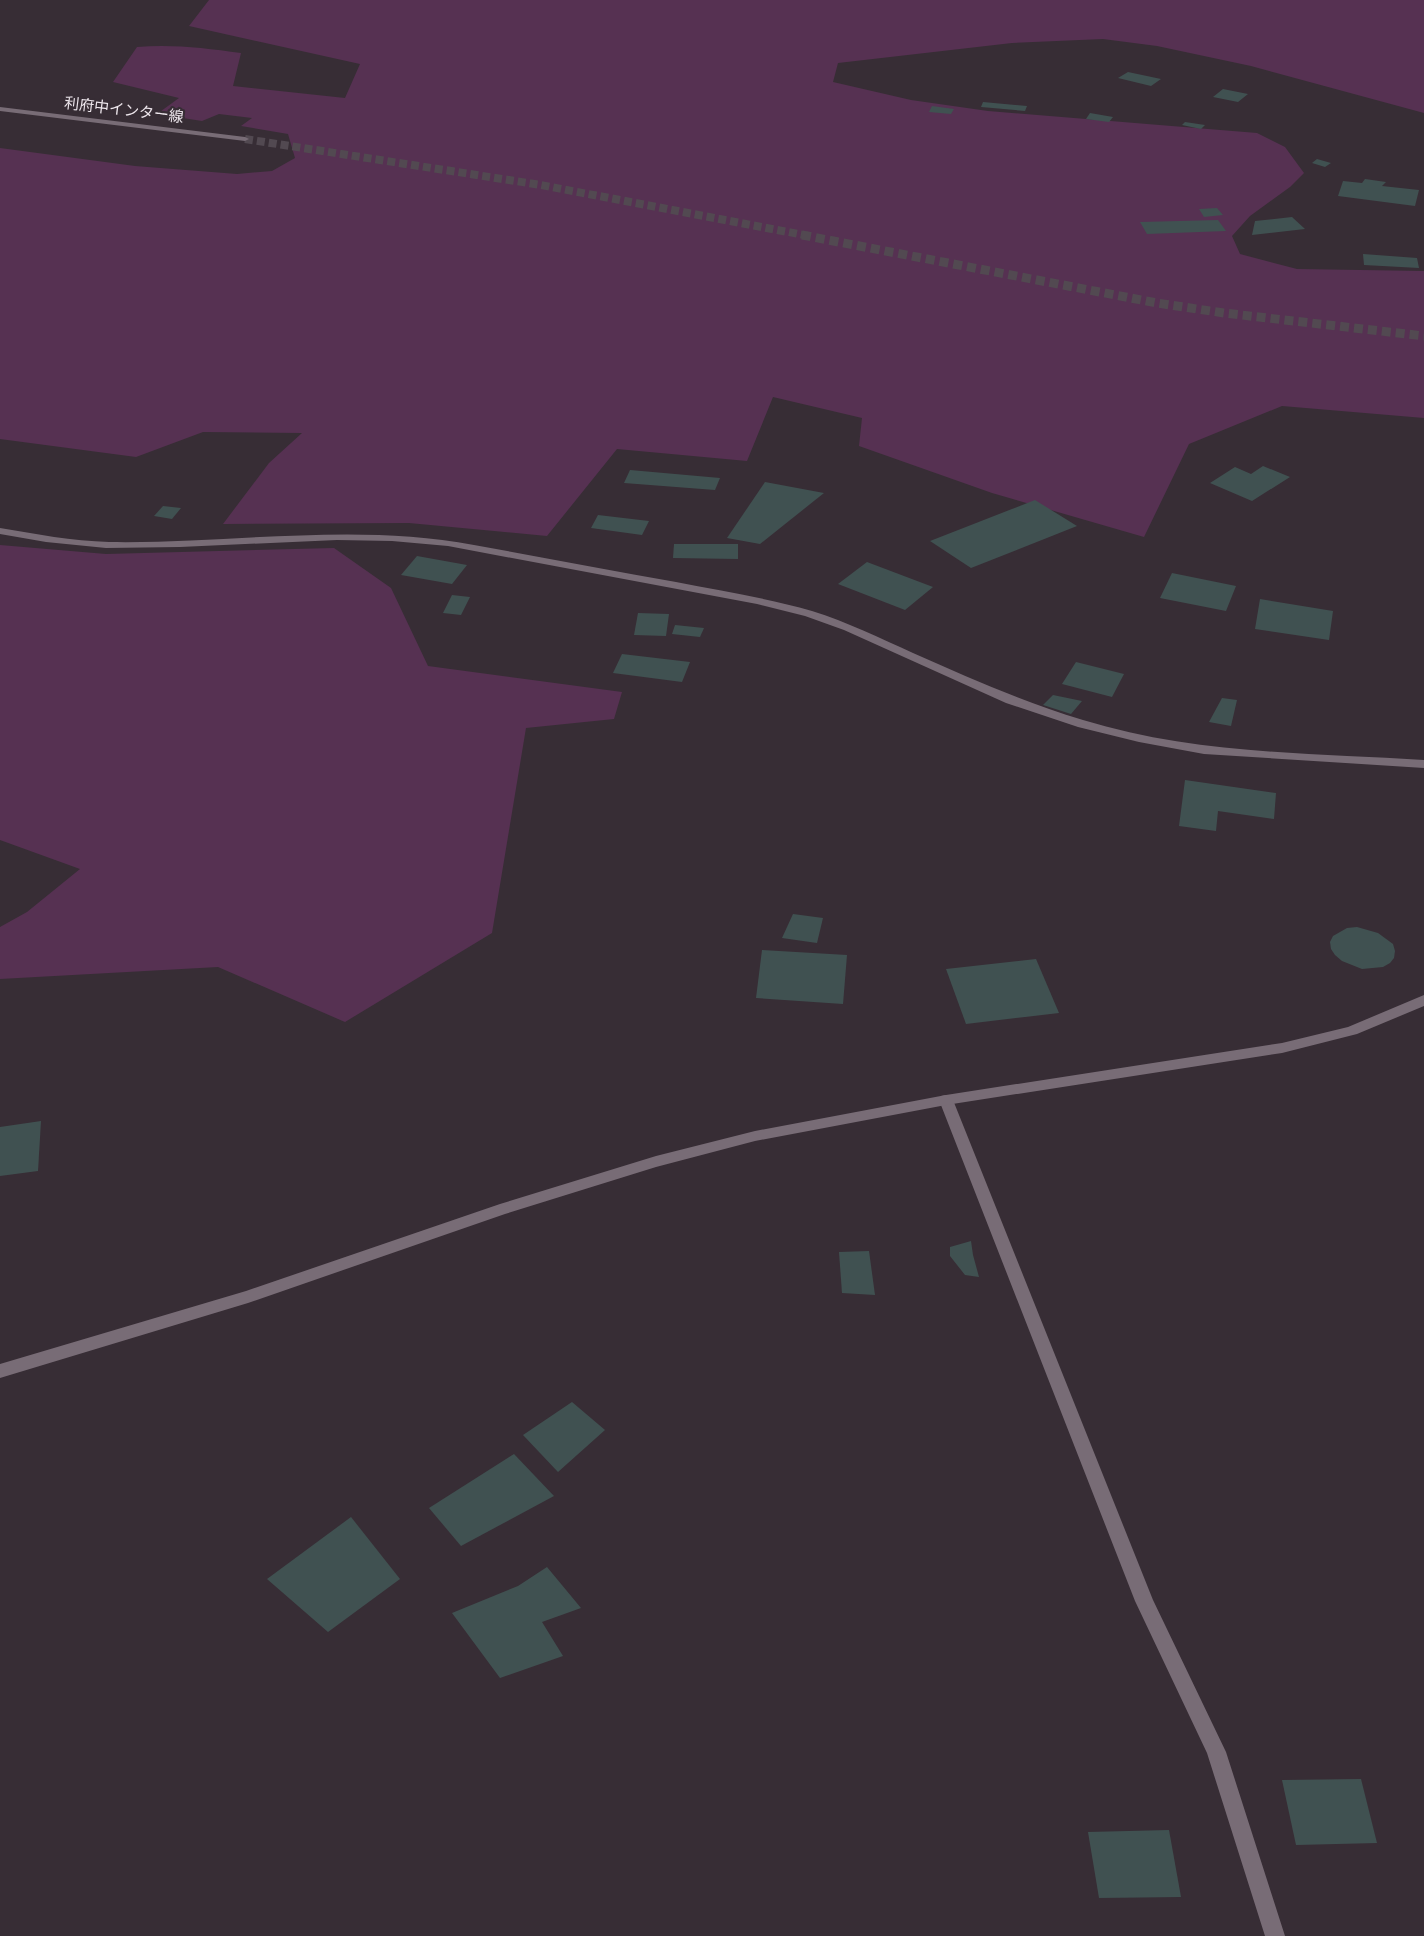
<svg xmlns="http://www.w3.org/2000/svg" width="1424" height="1936" font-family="'Fira Sans','Noto Sans JP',sans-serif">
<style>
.green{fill:#563152}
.building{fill:#405151}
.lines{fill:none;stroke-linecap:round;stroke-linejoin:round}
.secondary-tunnel-far1{stroke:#524951;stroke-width:8;stroke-dasharray:8 4;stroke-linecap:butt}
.secondary-tunnel{stroke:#524951;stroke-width:9;stroke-dasharray:9 5;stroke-linecap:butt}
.minor{fill:#786c76;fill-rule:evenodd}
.tertiary{fill:#786c76;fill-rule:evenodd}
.secondary{fill:#786c76;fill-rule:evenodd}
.labels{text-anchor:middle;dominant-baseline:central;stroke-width:4.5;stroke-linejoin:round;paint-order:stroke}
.far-street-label{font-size:15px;fill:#eee7ed;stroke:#372d35}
</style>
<rect width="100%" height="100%" fill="#372d35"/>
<g class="green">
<path d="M209 0H1424V113L1251 66 1157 46 1103 39 1012 43 838 63 833 82 911 100 988 111 1257 133 1285 147 1304 173 1290 187 1250 216 1232 236 1240 254 1297 269 1424 271V418L1282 406 1189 444 1144 537 992 493 859 446 862 418 773 397 747 461 617 449 547 536 409 523 223 524 269 463 302 433 203 432 136 457 0 439V148L135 166 237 174 272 171 295 158 288 134 241 126 252 118 219 114 202 121 157 114 179 98 113 82 137 47C172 44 205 48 241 53L233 86 345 98 360 64 189 26Z"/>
<polygon points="0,545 106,554 334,548 391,588 428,666 622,692 614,719 526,728 492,933 345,1022 218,967 0,979 0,927 27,912 80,869 0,840"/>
</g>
<g class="building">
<polygon points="1128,72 1161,79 1151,86 1118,78"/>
<polygon points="1223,89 1248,94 1238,102 1213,97"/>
<polygon points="983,102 1027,106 1025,111 981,107"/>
<polygon points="932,106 954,109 951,114 929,112"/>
<polygon points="1090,113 1113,117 1109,122 1086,119"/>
<polygon points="1185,122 1205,125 1201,129 1182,125"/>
<polygon points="1317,159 1331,163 1325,167 1312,163"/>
<polygon points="1365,179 1386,182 1382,186 1419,190 1415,206 1338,196 1343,181 1362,183"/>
<polygon points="1217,208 1223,215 1204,217 1199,209"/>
<polygon points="1292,217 1305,229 1252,235 1255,221"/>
<polygon points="1218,220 1226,231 1147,234 1140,222"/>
<polygon points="1363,254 1417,258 1419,268 1364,265"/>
<polygon points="1263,466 1290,477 1252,501 1210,483 1235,467 1251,474"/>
<polygon points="630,470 720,478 715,490 624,483"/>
<polygon points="765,482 824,493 760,544 727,538"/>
<polygon points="1035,500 1077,526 971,568 930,541"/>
<polygon points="163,506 181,508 172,519 154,516"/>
<polygon points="598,515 649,521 642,535 591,528"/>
<polygon points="674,544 738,544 738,559 673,558"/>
<polygon points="417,556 467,565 452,584 401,575"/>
<polygon points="867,562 933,587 905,610 838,584"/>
<polygon points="1172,573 1236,586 1226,611 1160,598"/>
<polygon points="452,595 470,597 461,615 443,613"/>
<polygon points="1260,599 1333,611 1329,640 1255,629"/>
<polygon points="638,613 669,614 666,636 634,635"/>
<polygon points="675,625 704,628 700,637 672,634"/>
<polygon points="622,654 690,662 682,682 613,673"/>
<polygon points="1076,662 1124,674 1112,697 1062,684"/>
<polygon points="1053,695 1082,701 1071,714 1043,705"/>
<polygon points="1222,698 1237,700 1231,726 1209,722"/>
<polygon points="1185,780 1276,793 1274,819 1218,811 1216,831 1179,826"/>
<polygon points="793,914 823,918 817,943 782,938"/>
<polygon points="1357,927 1378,933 1393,944 1395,951 1394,958 1390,963 1383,967 1362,969 1342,961 1335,955 1331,949 1330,942 1333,936 1347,928"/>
<polygon points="762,950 847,955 843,1004 756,998"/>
<polygon points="1036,959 1059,1013 966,1024 946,969"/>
<polygon points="41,1121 38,1171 0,1176 0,1127"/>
<polygon points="971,1241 973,1255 979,1277 965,1275 950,1256 950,1247"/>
<polygon points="869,1251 875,1295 842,1293 839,1252"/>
<polygon points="572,1402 605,1430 558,1472 523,1435"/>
<polygon points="514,1454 554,1496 461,1546 429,1508"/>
<polygon points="351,1517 400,1579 328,1632 267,1579"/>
<polygon points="547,1567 581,1608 542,1622 563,1656 500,1678 452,1613 518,1586"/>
<polygon points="1361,1779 1377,1843 1296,1845 1282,1780"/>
<polygon points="1169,1830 1181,1897 1099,1898 1088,1832"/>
</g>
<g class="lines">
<polyline class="secondary-tunnel-far1" points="245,139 541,185 809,236"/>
<polyline class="secondary-tunnel" points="802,235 1157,303 1224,313 1424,336"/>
<polygon class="minor" points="946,1095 951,1096 953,1100 1153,1600 1226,1752 1285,1936 1265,1936 1207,1753 1135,1601 939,1100 941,1096"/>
<g class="tertiary">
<path d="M0 528C36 534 72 541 109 542 231 544 353 522 474 545 541 557 608 570 676 582 721 591 767 598 812 611 847 622 880 638 913 653 969 678 1024 702 1083 720 1193 754 1310 753 1424 760V768L1204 754 1139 742 1078 727 1006 703 844 630 805 616 757 604 448 546 392 541 337 540 180 547 106 548 46 542 0 534Z"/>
<polygon points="1424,995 1424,1006 1357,1034 1282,1053 946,1105 755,1141 656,1167 505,1214 248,1303 0,1378 0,1364 246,1291 500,1204 656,1156 755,1131 946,1095 1282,1043 1348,1027"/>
</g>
<polygon class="secondary" points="0,107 245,137 249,139 245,141 0,111"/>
</g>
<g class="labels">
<g class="far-street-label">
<text transform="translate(124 110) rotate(7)">利府中インター線</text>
</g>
</g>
</svg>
